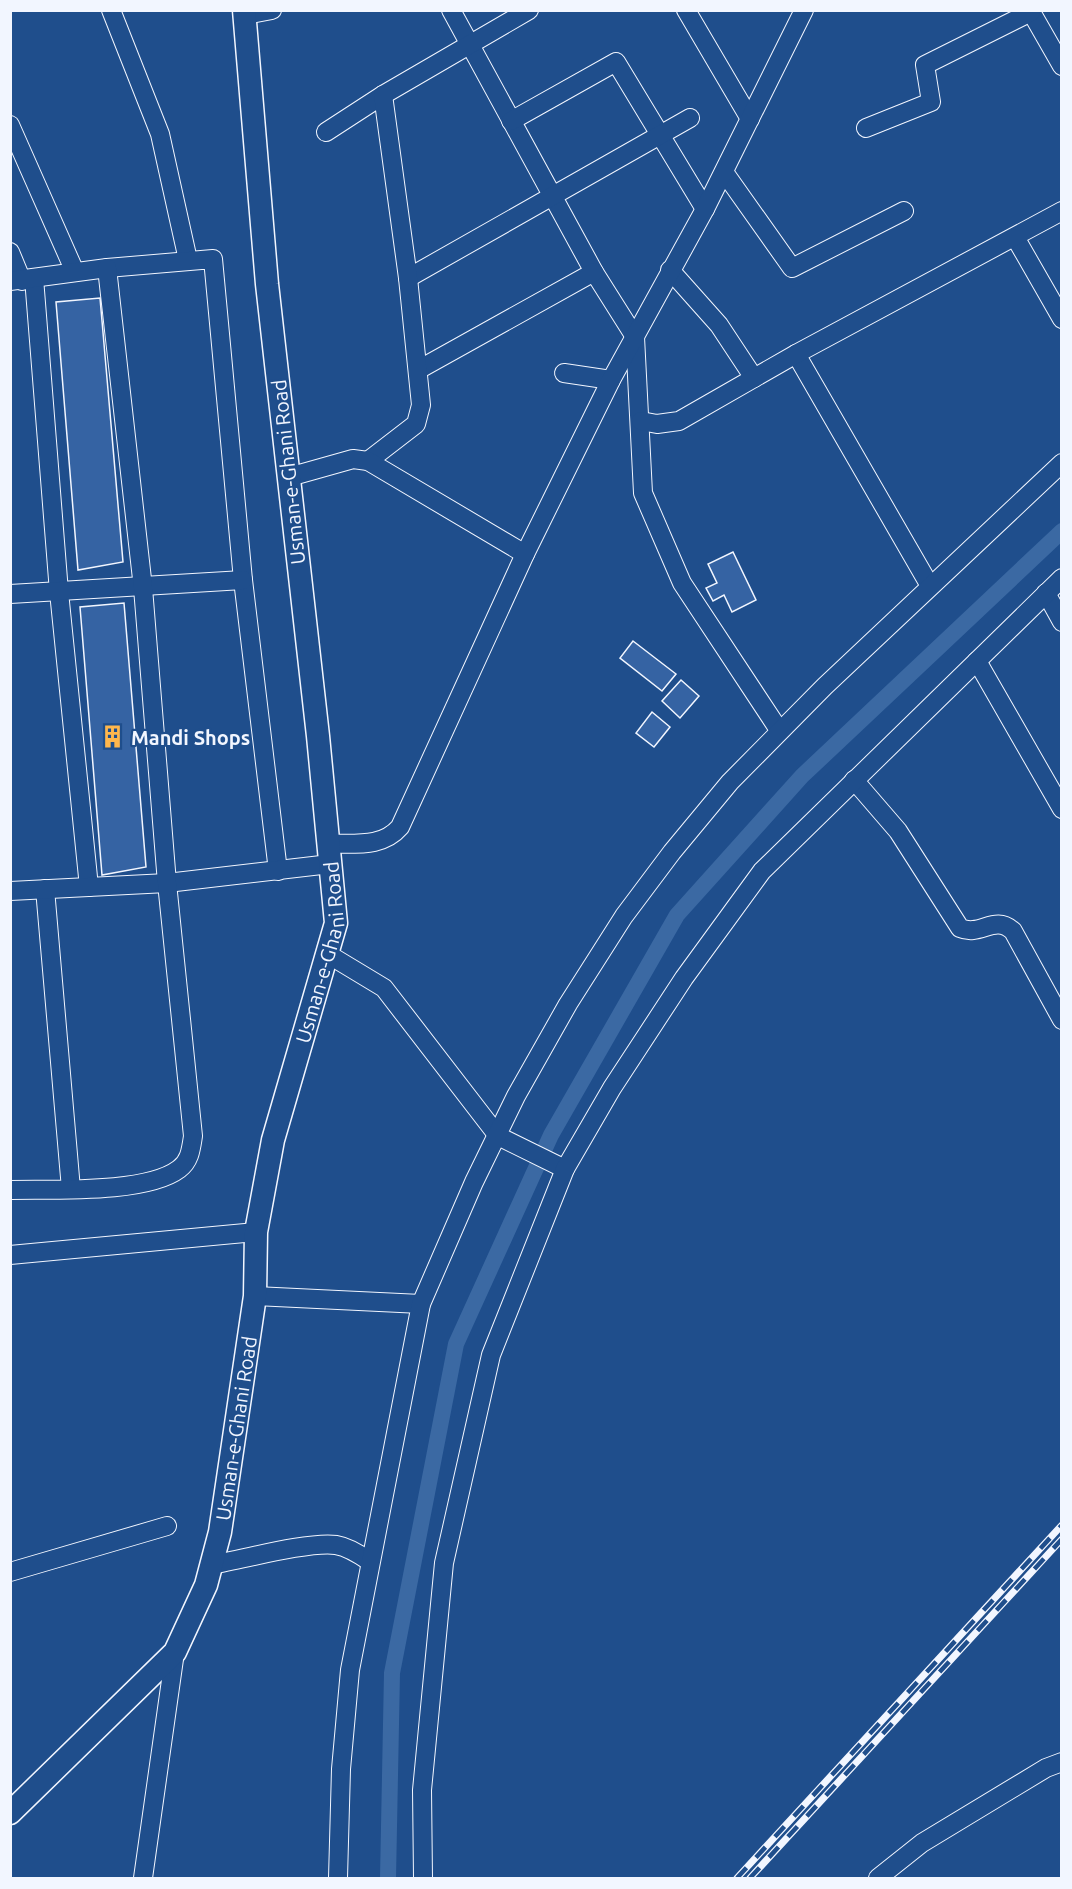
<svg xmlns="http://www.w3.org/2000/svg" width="1072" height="1889" font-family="Ubuntu,sans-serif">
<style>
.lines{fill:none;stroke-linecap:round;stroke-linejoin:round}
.canal{stroke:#3b69a3;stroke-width:16}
.building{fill:#3563a3;stroke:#f2f6ff;stroke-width:1.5}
.minor-casing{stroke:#f2f6ff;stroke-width:20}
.major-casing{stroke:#f2f6ff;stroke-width:25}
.minor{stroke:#1f4e8c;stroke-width:18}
.major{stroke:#1f4e8c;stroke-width:22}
.rail-casing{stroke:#f2f6ff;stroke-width:7}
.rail{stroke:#1f4e8c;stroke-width:4.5;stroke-dasharray:14;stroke-linecap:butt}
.labels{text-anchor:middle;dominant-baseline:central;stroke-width:4.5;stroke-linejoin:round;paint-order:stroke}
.street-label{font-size:20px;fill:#f2f6ff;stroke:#1f4e8c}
.poi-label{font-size:20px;font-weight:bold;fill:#f2f6ff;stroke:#1f4e8c;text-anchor:start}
</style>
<rect width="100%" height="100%" fill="#1f4e8c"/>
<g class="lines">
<polyline class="canal" points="388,1878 392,1673 456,1344 551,1135 677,915 802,776 1062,531"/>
</g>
<g class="building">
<polygon points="100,298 123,562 78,570 56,302"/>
<polygon points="733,552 756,600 732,612 724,595 713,601 706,588 717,583 708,564"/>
<polygon points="124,603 146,867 102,875 80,607"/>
<polygon points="633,641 676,674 662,691 620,658"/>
<polygon points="681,680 699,696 680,718 662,701"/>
<polygon points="652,712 670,727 654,747 636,733"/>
</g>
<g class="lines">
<defs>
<g id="minor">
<polyline points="111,10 160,134 188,260"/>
<polyline points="451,10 594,272 635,337 643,493 682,583 779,730"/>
<polyline points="686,10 750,119"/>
<polyline points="1030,10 1062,66"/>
<polyline points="245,15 272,10"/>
<polyline points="511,121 616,62 705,209"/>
<polyline points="10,125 75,272"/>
<polyline points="866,128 931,102 925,65 1031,12"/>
<polyline points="326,132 383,95 529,10"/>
<polyline points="724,172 792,268 904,211"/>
<polyline points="1015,237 1062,319"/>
<polyline points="10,252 22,281"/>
<polyline points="670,270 719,325 754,378"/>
<polyline points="34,278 59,592 89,887"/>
<polyline points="408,278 690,118"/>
<polyline points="10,281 107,268 213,259 243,580 278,871"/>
<polyline points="796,354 930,586"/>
<polyline points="418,370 594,272"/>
<polyline points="564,373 611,380"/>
<polyline points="641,421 657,424 679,421 796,354 1062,211"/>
<polyline points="368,461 416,424 421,405 408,278 383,95"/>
<polyline points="289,477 353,459 368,461 525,554"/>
<polyline points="1046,593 1062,622"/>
<polyline points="10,594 243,580"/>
<polyline points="977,661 1062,809"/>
<path d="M854 780 898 831 960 928C981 937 994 914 1013 931L1062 1020"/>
<path d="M329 844C355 843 382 848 400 827L525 554 611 380 705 209 804 10"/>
<polyline points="45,889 71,1189"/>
<polyline points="10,891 167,883 330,864"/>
<polyline points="326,953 384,988 498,1136 565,1169"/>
<path d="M10 1190C52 1189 146 1194 179 1169 190 1161 191 1149 193 1136L167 883 143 588 107 268"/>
<polyline points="10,1255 256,1232"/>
<polyline points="255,1296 421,1304"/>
<path d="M211 1565C240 1560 310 1541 336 1545 348 1547 359 1554 369 1561"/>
<polyline points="10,1572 167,1526"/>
<polyline points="143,1878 175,1652"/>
<polyline points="338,1878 341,1769 350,1670 421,1304 474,1182 516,1096 568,1004 624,916 672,852 730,782 825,686 1062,463"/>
<polyline points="423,1878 422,1790 444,1563 491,1355 565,1169 612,1088 684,978 762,871 1062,578"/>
<polyline points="878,1878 922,1843 1046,1768 1062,1762"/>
</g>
<g id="major">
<path id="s1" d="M10 1813 175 1652 206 1585 220 1532 255 1296 256 1232 273 1140 336 923 318 736 267 284 244 10"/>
</g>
</defs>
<use href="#minor" class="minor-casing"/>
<use href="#major" class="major-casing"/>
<use href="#minor" class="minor"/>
<use href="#major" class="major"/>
<defs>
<g id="rail">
<polyline points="737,1878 1062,1525"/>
<polyline points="750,1878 1062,1539"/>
</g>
</defs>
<use href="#rail" class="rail-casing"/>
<use href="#rail" class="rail"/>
</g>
<defs>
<symbol id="building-bare" viewBox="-9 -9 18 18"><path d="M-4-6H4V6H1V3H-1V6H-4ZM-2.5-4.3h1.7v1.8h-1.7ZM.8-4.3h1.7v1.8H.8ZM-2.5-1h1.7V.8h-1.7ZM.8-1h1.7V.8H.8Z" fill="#ffb74d" stroke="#1f4e8c" stroke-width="2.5" paint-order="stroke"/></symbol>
</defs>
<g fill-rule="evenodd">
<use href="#building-bare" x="96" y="720" width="33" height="33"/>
</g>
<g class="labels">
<g class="street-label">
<text transform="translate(288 472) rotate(-96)">Usman-e-Ghani Road</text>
<text stroke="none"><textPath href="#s1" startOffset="950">Usman-e-Ghani Road</textPath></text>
<text stroke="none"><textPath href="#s1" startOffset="464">Usman-e-Ghani Road</textPath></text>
</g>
<g class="poi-label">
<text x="131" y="737">Mandi Shops</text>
</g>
</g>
<rect width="1072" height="1889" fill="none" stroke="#f2f6ff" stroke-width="24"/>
</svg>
